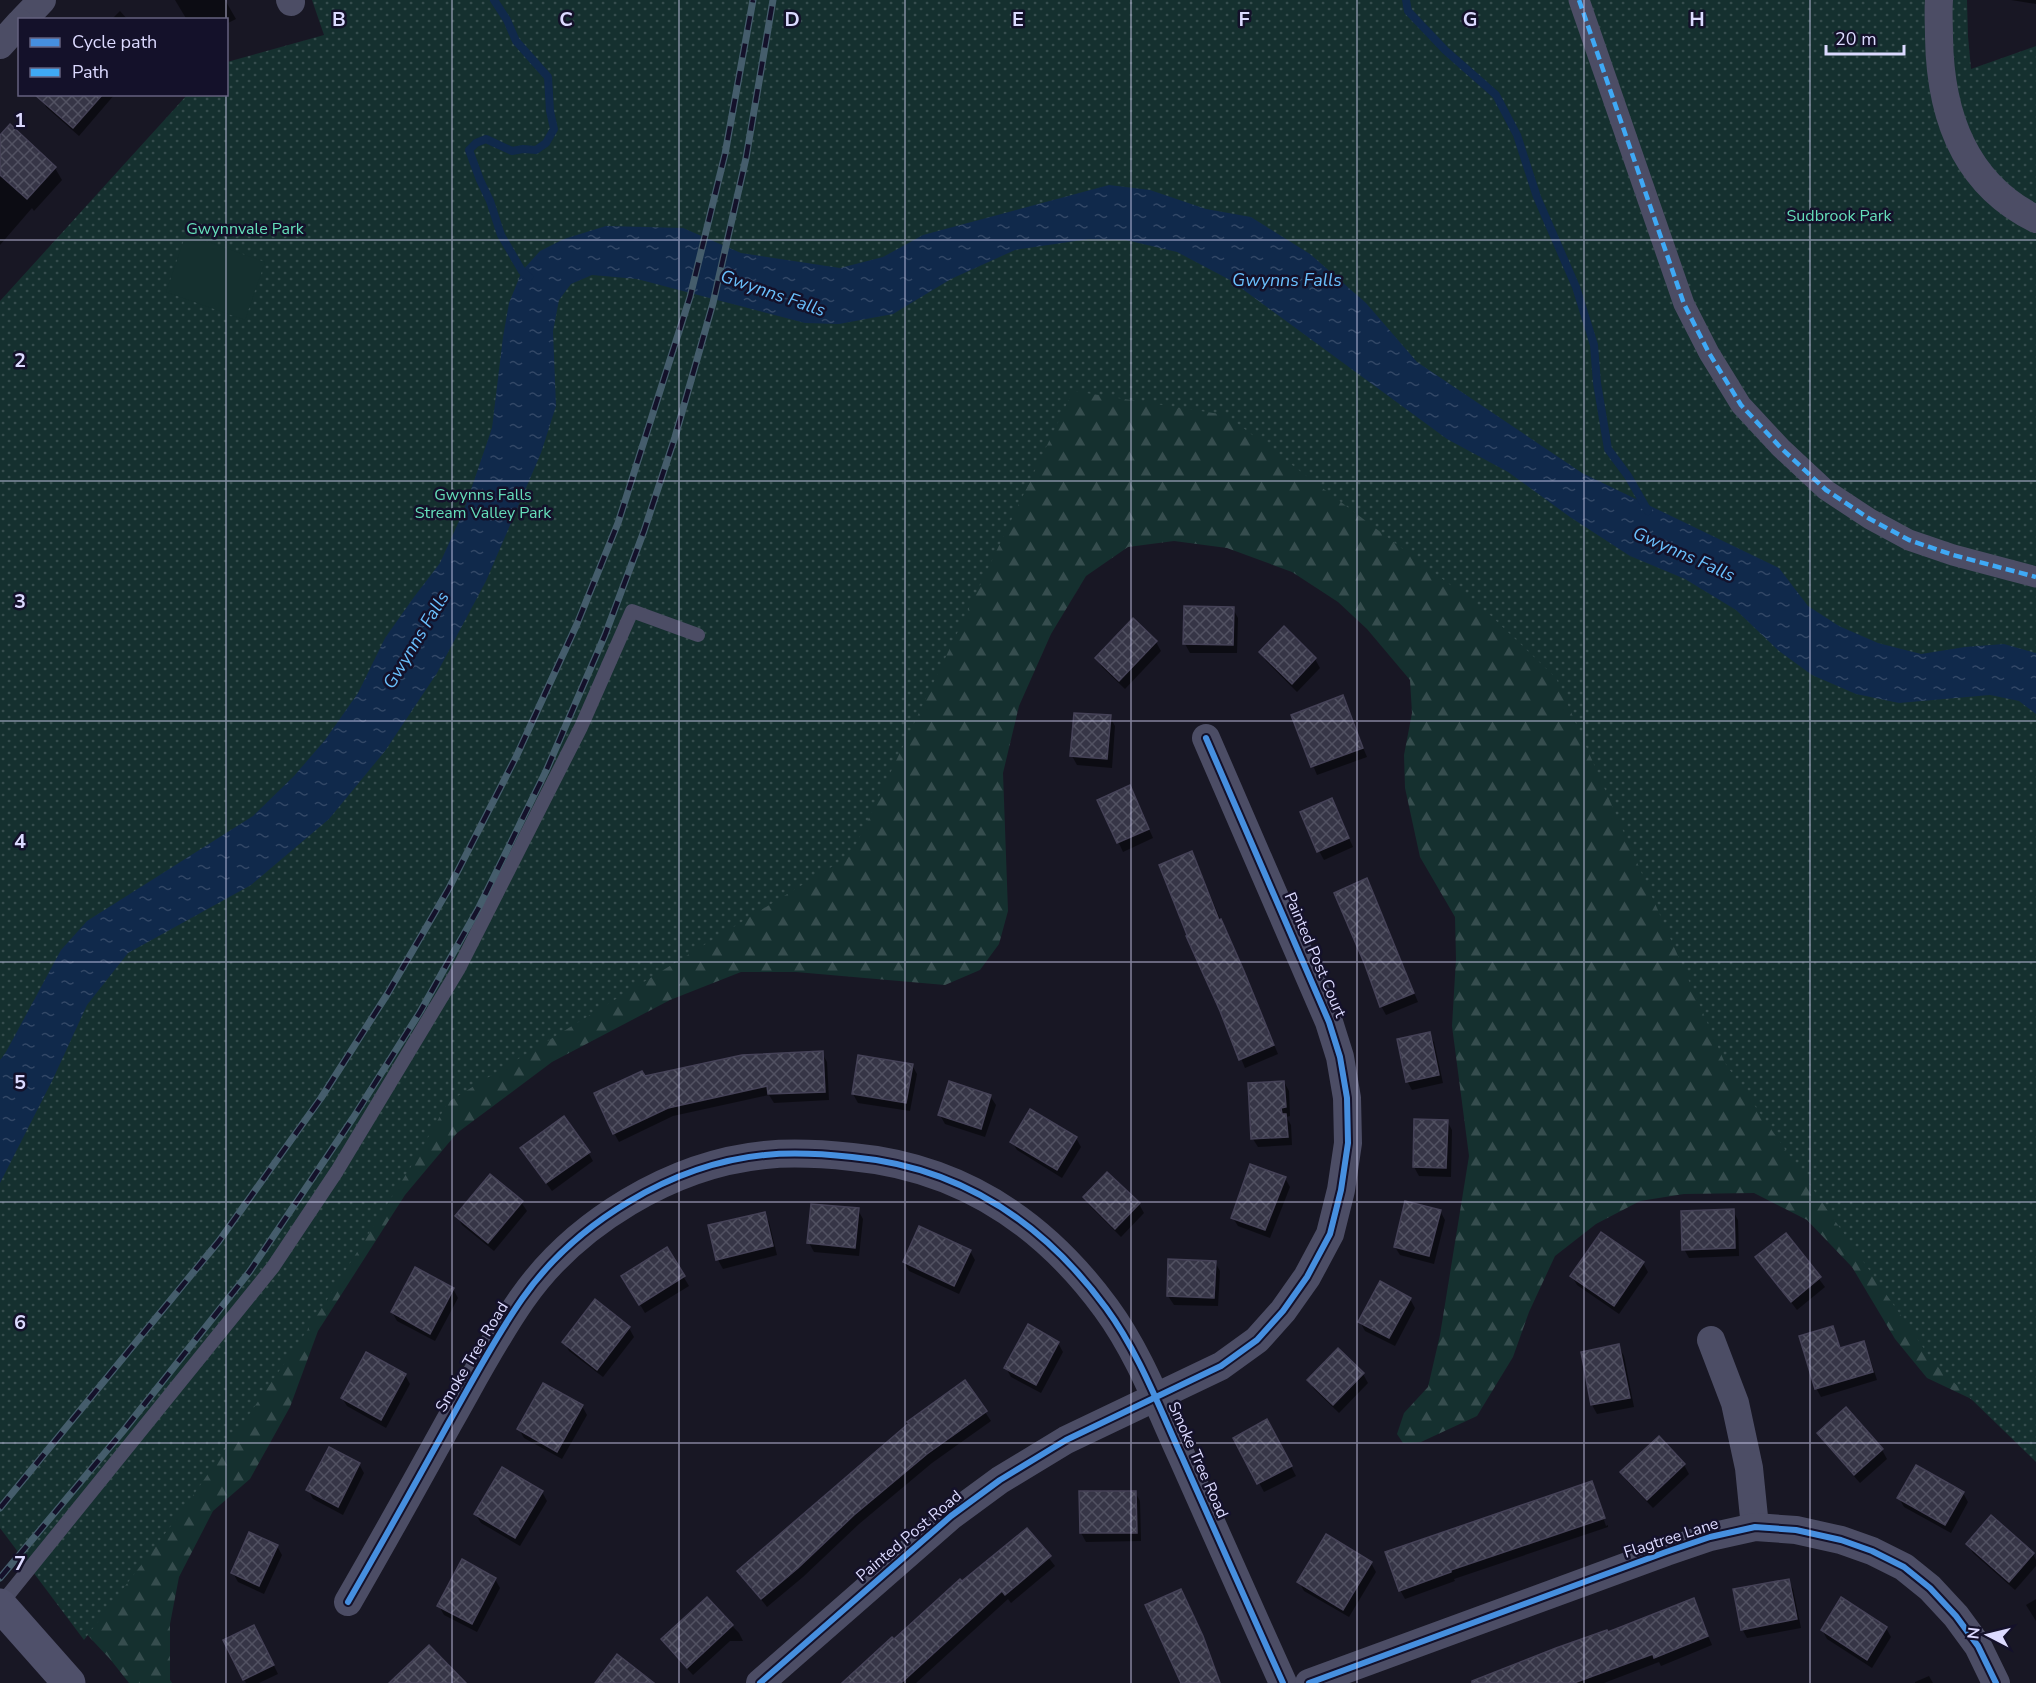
<svg xmlns="http://www.w3.org/2000/svg" width="2036" height="1683" font-family="'Nunito Sans',sans-serif">
<style>
.forest{fill:url(#forest-firs)}
.park{fill:url(#park-dots)}
.garden{fill:#15302f}
.water{fill:url(#water-ripples)}
.shadow{fill:#0007}
.lines{fill:none;stroke-linecap:round;stroke-linejoin:round}
.stream{stroke:#10294b;stroke-width:8}
.building{fill:url(#building-cross-hatch);stroke:#454257;stroke-width:1.5}
.service{stroke:#4c4d65;stroke-width:14}
.pedestrian{stroke:#4c4d65;stroke-width:21}
.minor{stroke:#4c4d65;stroke-width:28}
.secondary{stroke:#4f506a;stroke-width:33}
.rail-casing{stroke:#455d6c;stroke-width:7}
.rail{stroke:#14112a;stroke-width:4.5;stroke-dasharray:14;stroke-linecap:butt}
.quiet{stroke:#3fa9f5;stroke-width:4.5;stroke-dasharray:9 4.5;stroke-linecap:butt}
.cycleway-casing{stroke:#14112a;stroke-width:10}
.cycleway{stroke:#468fdf;stroke-width:6}
.grid{fill:none;stroke:#dcdaff;stroke-width:1.5;stroke-opacity:0.55}
.labels{text-anchor:middle;dominant-baseline:central;stroke-width:5;stroke-linejoin:round;paint-order:stroke}
.park-label{font-size:16px;fill:#65dfba;stroke:#14112a}
.street-label{font-size:16px;fill:#dcdaff;stroke:#14112a}
.water-label{font-size:18px;font-style:italic;fill:#6ac0fd;stroke:#14112a}
.grid-label{font-size:20px;text-anchor:middle;font-weight:bold;fill:#dcdaff;stroke:#14112a;stroke-width:5;stroke-linejoin:round;paint-order:stroke}
</style>
<defs>
<pattern id="forest-firs" width="22" height="20" patternUnits="userSpaceOnUse" patternTransform="scale(1.5)"><rect width="22" height="20" fill="#15302f"/><path d="M5 1l3.5 6h-7zM16 11l3.5 6h-7z" fill="#364d4e"/></pattern>
<pattern id="park-dots" width="8" height="8" patternUnits="userSpaceOnUse" patternTransform="scale(1.5)"><rect width="8" height="8" fill="#15302f"/><path d="M2 2h.1M6 6h.1" fill="none" stroke="#364d4e" stroke-width="1.8" stroke-linecap="round"/></pattern>
<pattern id="water-ripples" width="26" height="14" patternUnits="userSpaceOnUse" patternTransform="scale(1.5)"><rect width="26" height="14" fill="#10294b"/><path d="M2 4q2-2 4 0t4 0M15 11q2-2 4 0t4 0" fill="none" stroke="#324766"/></pattern>
<pattern id="building-cross-hatch" width="8" height="8" patternUnits="userSpaceOnUse" patternTransform="scale(1.5)"><rect width="8" height="8" fill="#363546"/><path d="M0 0l8 8M0 8l8-8" fill="none" stroke="#525262"/></pattern>
</defs>
<rect width="100%" height="100%" fill="#181724"/>
<polygon class="forest" points="739,340 1394,399 2003,1414 1927,1378 1895,1339 1852,1267 1807,1220 1754,1193 1684,1194 1640,1201 1596,1224 1555,1256 1529,1312 1513,1357 1477,1416 1421,1442 1403,1443 1397,1434 1404,1413 1428,1387 1440,1335 1469,1156 1452,1026 1456,959 1455,917 1420,857 1405,788 1404,755 1412,713 1410,680 1367,629 1338,602 1292,572 1227,548 1174,541 1128,547 1086,576 1051,634 1019,706 1003,773 1008,911 999,944 980,970 945,985 796,972 741,972 670,1000 552,1062 457,1133 405,1195 318,1331 290,1407 250,1479 213,1511 179,1577 170,1624 170,1680 172,1683 129,1683 110,1659 62,1608"/>
<polygon class="park" points="312,0 1967,0 1968,36 1971,69 2036,46 2036,1462 1934,1363 1725,1063 1556,678 1490,615 1226,415 1073,391 851,855 448,1102 417,1157 313,1322 183,1510 84,1640 0,1528 0,301 187,95 226,94 227,62 324,35"/>
<polygon class="garden" points="186,234 265,262 245,320 166,292"/>
<polygon class="water" points="1109,185 1150,190 1206,209 1251,217 1310,254 1366,303 1417,362 1582,473 1779,568 1808,606 1839,626 1878,643 1921,654 1965,647 2004,644 2036,653 2036,714 2019,701 1990,695 1899,703 1856,694 1812,675 1779,651 1736,610 1685,579 1630,556 1570,517 1508,472 1447,439 1230,280 1177,252 1126,240 1089,239 1015,250 951,279 893,314 839,324 805,323 637,279 592,275 571,284 559,300 553,331 556,406 541,453 486,581 437,673 385,751 329,819 251,885 128,953 87,1005 53,1079 0,1183 0,1060 6,1052 61,950 87,921 253,816 294,776 325,740 358,693 385,638 414,597 440,563 464,510 492,428 503,337 509,303 522,271 540,251 564,239 606,226 683,228 741,253 840,268 883,257 923,235"/>
<g class="shadow">
<polygon points="175,0 225,0 236,19 226,24 226,20 210,20 209,17 205,20 187,20"/>
<polygon points="2011,0 2036,0 2036,4"/>
<polygon points="120,11 128,20 111,20"/>
<polygon points="40,94 115,94 79,136 46,107"/>
<polygon points="0,137 55,168 62,180 34,211 32,208 0,245"/>
<polygon points="1233,609 1238,618 1237,653 1190,653 1185,644"/>
<polygon points="1284,629 1315,659 1320,668 1297,692 1266,661 1261,652"/>
<polygon points="1156,642 1161,651 1125,689 1102,667 1097,658"/>
<polygon points="1342,697 1367,757 1317,775 1295,722"/>
<polygon points="1110,717 1115,726 1112,768 1077,765 1072,756"/>
<polygon points="1134,795 1153,838 1123,852 1099,800"/>
<polygon points="1332,800 1353,847 1324,860 1319,851"/>
<polygon points="1196,862 1278,1054 1245,1068 1221,1011"/>
<polygon points="1366,880 1418,1002 1386,1015 1381,1006"/>
<polygon points="1429,1033 1434,1042 1443,1083 1412,1090 1407,1081"/>
<polygon points="822,1053 827,1062 829,1100 774,1103 769,1095 673,1116 619,1142 614,1133 645,1078"/>
<polygon points="912,1065 917,1074 910,1111 858,1103 853,1094"/>
<polygon points="1284,1082 1289,1091 1290,1116 1286,1117 1291,1125 1292,1145 1258,1147 1253,1139"/>
<polygon points="990,1096 996,1105 985,1137 945,1124 940,1115"/>
<polygon points="1447,1121 1452,1130 1451,1177 1419,1176 1414,1167"/>
<polygon points="1076,1138 1081,1147 1062,1178 1017,1150 1012,1142"/>
<polygon points="588,1152 593,1161 552,1191 527,1157"/>
<polygon points="1107,1174 1139,1204 1144,1213 1121,1237 1090,1206 1085,1198"/>
<polygon points="1285,1178 1290,1187 1270,1238 1238,1226 1233,1218"/>
<polygon points="521,1202 527,1211 494,1251 462,1225 457,1216"/>
<polygon points="858,1210 863,1219 859,1256 814,1252 809,1243"/>
<polygon points="1440,1211 1445,1220 1434,1264 1400,1255 1395,1247"/>
<polygon points="1733,1211 1738,1220 1739,1256 1689,1258 1684,1249"/>
<polygon points="764,1214 769,1222 777,1255 723,1269 718,1260 710,1227"/>
<polygon points="1786,1235 1825,1287 1797,1310 1757,1258"/>
<polygon points="667,1249 689,1286 645,1313 623,1276"/>
<polygon points="970,1251 975,1260 959,1294 909,1271 904,1262"/>
<polygon points="1215,1262 1220,1271 1218,1306 1174,1305 1168,1296"/>
<polygon points="1643,1263 1648,1272 1619,1314 1577,1285 1572,1276"/>
<polygon points="453,1289 458,1298 435,1341 397,1321 392,1312"/>
<polygon points="1410,1299 1415,1308 1395,1346 1365,1331 1360,1322"/>
<polygon points="629,1328 634,1337 603,1377 569,1351 564,1342"/>
<polygon points="1833,1328 1841,1349 1863,1343 1868,1352 1877,1380 1821,1397 1816,1388"/>
<polygon points="1058,1343 1063,1352 1041,1393 1011,1377 1006,1368"/>
<polygon points="1619,1347 1624,1356 1634,1407 1597,1414 1592,1405 1582,1353"/>
<polygon points="1363,1374 1368,1383 1339,1413 1314,1389 1309,1380"/>
<polygon points="405,1375 410,1384 386,1428 347,1406 342,1398"/>
<polygon points="965,1382 991,1421 932,1463 859,1524 803,1577 767,1607 739,1571"/>
<polygon points="582,1406 587,1415 562,1459 524,1438 519,1429"/>
<polygon points="1272,1430 1296,1476 1264,1492 1235,1438"/>
<polygon points="1819,1434 1882,1450 1887,1459 1860,1483 1824,1442"/>
<polygon points="1659,1438 1684,1465 1689,1474 1653,1508 1627,1481 1622,1472"/>
<polygon points="359,1464 364,1473 343,1515 313,1499 308,1490"/>
<polygon points="1591,1483 1596,1490 1594,1490 1606,1526 1608,1525 1608,1527 1454,1579 1455,1581 1405,1599 1400,1590"/>
<polygon points="542,1492 547,1501 520,1546 481,1523 475,1514"/>
<polygon points="1135,1492 1140,1501 1141,1541 1086,1542 1081,1533"/>
<polygon points="1963,1493 1968,1502 1951,1533 1904,1507 1899,1498"/>
<polygon points="1992,1518 2033,1554 2036,1560 2036,1566 2015,1590 1973,1553 1968,1544"/>
<polygon points="1027,1530 1055,1566 1011,1603 1008,1599 916,1683 847,1683"/>
<polygon points="277,1546 282,1555 264,1594 238,1582 233,1573"/>
<polygon points="1371,1563 1376,1572 1349,1617 1304,1591 1299,1582"/>
<polygon points="495,1579 500,1588 477,1632 444,1615 439,1606"/>
<polygon points="1788,1580 1793,1589 1801,1628 1747,1638 1742,1629"/>
<polygon points="706,1599 739,1633 743,1641 730,1641 693,1675 668,1648 663,1639"/>
<polygon points="2036,1599 2036,1621 2026,1605"/>
<polygon points="1693,1600 1712,1645 1661,1666 1659,1662 1604,1683 1481,1683"/>
<polygon points="1886,1628 1891,1637 1872,1668 1827,1639 1822,1630"/>
<polygon points="259,1635 278,1674 259,1683 246,1683 225,1641"/>
<polygon points="1929,1676 1933,1683 1915,1683 1915,1682"/>
</g>
<g class="lines">
<g class="stream">
<polyline points="494,0 507,20 516,41 548,77 550,111 554,129 546,143 536,150 523,149 512,151 486,139 476,143 469,150 480,180 490,201 501,235 522,271 529,277"/>
<polyline points="1406,0 1408,11 1445,50 1496,95 1517,135 1537,197 1576,287 1594,345 1597,383 1608,449 1628,476 1648,511"/>
</g>
</g>
<g class="building">
<polygon points="34,94 103,94 73,128"/>
<polygon points="10,124 56,167 27,199 0,175 0,135"/>
<polygon points="1184,606 1234,607 1233,645 1183,644"/>
<polygon points="1133,618 1157,641 1119,681 1095,658"/>
<polygon points="1284,626 1316,658 1292,684 1259,652"/>
<polygon points="1343,695 1363,748 1311,767 1291,715"/>
<polygon points="1074,713 1111,715 1107,759 1070,756"/>
<polygon points="1130,785 1149,829 1117,843 1097,800"/>
<polygon points="1332,798 1349,838 1317,852 1300,812"/>
<polygon points="1192,851 1219,920 1221,919 1244,971 1274,1045 1239,1060 1220,1011 1186,936 1187,935 1159,865"/>
<polygon points="1367,878 1414,993 1380,1007 1365,965 1334,893"/>
<polygon points="1430,1032 1439,1075 1406,1082 1397,1039"/>
<polygon points="823,1051 825,1092 768,1094 767,1086 668,1108 613,1134 594,1093 642,1071 645,1076 742,1055"/>
<polygon points="858,1055 913,1064 906,1103 852,1094"/>
<polygon points="949,1081 991,1095 981,1129 938,1115"/>
<polygon points="1284,1081 1286,1107 1281,1108 1282,1114 1286,1114 1288,1137 1251,1139 1248,1083"/>
<polygon points="1030,1109 1077,1137 1057,1170 1010,1142"/>
<polygon points="564,1116 590,1152 546,1183 520,1148"/>
<polygon points="1414,1119 1448,1120 1446,1168 1413,1167"/>
<polygon points="1250,1164 1286,1177 1265,1230 1231,1218"/>
<polygon points="1107,1172 1140,1203 1115,1229 1083,1197"/>
<polygon points="490,1174 523,1201 488,1243 455,1216"/>
<polygon points="1405,1201 1441,1210 1429,1256 1394,1247"/>
<polygon points="811,1204 859,1208 855,1248 807,1243"/>
<polygon points="1734,1209 1735,1248 1682,1250 1681,1211"/>
<polygon points="765,1212 773,1246 716,1260 708,1225"/>
<polygon points="919,1226 971,1250 954,1286 903,1262"/>
<polygon points="1601,1232 1644,1262 1614,1306 1570,1276"/>
<polygon points="1786,1233 1821,1277 1791,1302 1755,1257"/>
<polygon points="667,1247 685,1276 639,1305 621,1276"/>
<polygon points="1168,1259 1216,1261 1214,1298 1167,1296"/>
<polygon points="415,1267 454,1288 430,1334 391,1312"/>
<polygon points="1380,1281 1411,1298 1389,1338 1358,1322"/>
<polygon points="595,1299 630,1327 597,1370 562,1342"/>
<polygon points="1028,1324 1059,1342 1036,1385 1004,1368"/>
<polygon points="1833,1326 1840,1348 1864,1341 1873,1372 1815,1389 1799,1336"/>
<polygon points="1619,1344 1630,1398 1591,1405 1581,1352"/>
<polygon points="1338,1348 1364,1373 1333,1405 1307,1380"/>
<polygon points="366,1352 406,1374 381,1420 341,1398"/>
<polygon points="965,1380 987,1411 927,1454 854,1515 798,1568 761,1599 737,1571 909,1423 907,1422"/>
<polygon points="543,1383 583,1405 557,1452 517,1429"/>
<polygon points="1846,1407 1883,1449 1854,1475 1817,1433"/>
<polygon points="1267,1419 1292,1466 1257,1484 1233,1438"/>
<polygon points="1659,1436 1685,1464 1647,1500 1620,1472"/>
<polygon points="329,1447 360,1463 338,1507 306,1490"/>
<polygon points="1916,1465 1964,1492 1945,1525 1897,1498"/>
<polygon points="502,1467 543,1491 515,1538 474,1514"/>
<polygon points="1592,1481 1605,1518 1451,1570 1451,1572 1399,1591 1385,1552"/>
<polygon points="1079,1491 1136,1491 1137,1533 1080,1533"/>
<polygon points="1991,1515 2034,1553 2009,1582 1966,1544"/>
<polygon points="1027,1528 1051,1556 1005,1595 1002,1591 901,1683 842,1683 892,1637 894,1639 960,1579 962,1581"/>
<polygon points="249,1532 278,1545 259,1586 231,1573"/>
<polygon points="1326,1534 1372,1562 1343,1610 1297,1582"/>
<polygon points="462,1559 496,1578 472,1624 437,1606"/>
<polygon points="1789,1579 1797,1619 1741,1630 1733,1589"/>
<polygon points="1181,1589 1203,1636 1220,1683 1181,1683 1145,1605"/>
<polygon points="707,1597 733,1625 687,1668 661,1639"/>
<polygon points="1841,1597 1887,1627 1867,1660 1821,1630"/>
<polygon points="1694,1598 1708,1636 1654,1658 1653,1654 1574,1683 1472,1683 1472,1681 1556,1648 1607,1630 1608,1632"/>
<polygon points="254,1625 274,1665 243,1680 223,1640"/>
<polygon points="429,1645 466,1683 389,1683"/>
<polygon points="617,1654 654,1683 595,1683"/>
</g>
<g class="lines">
<polyline class="service" points="0,1605 273,1267 337,1171 458,970 581,727 632,611 698,635"/>
<polyline class="pedestrian" points="1579,0 1684,304 1709,353 1741,405 1781,448 1826,490 1870,519 1909,540 1953,555 2036,577"/>
<g class="minor">
<polyline points="290,0 291,2"/>
<path d="M1939 0C1938 12 1939 25 1939 37 1940 113 1963 183 2036 219"/>
<polyline points="23,20 42,0"/>
<polyline points="0,45 20,23"/>
<polyline points="1711,1340 1735,1403 1749,1468 1755,1527"/>
<path d="M348 1602C382 1543 415 1484 448 1424 472 1382 494 1339 522 1299 575 1223 672 1164 765 1155 794 1152 824 1154 852 1157 960 1167 1043 1222 1106 1308 1139 1353 1159 1407 1182 1457 1216 1533 1249 1608 1283 1683"/>
<polyline points="760,1683 951,1516 1000,1480 1066,1440 1221,1366 1257,1340 1283,1311 1307,1277 1330,1234 1341,1190 1348,1143 1347,1098 1340,1057 1329,1022 1206,738"/>
<polyline points="1309,1683 1666,1552 1710,1537 1755,1527 1796,1530 1841,1540 1872,1551 1904,1567 1930,1588 1956,1616 1978,1646 1996,1683"/>
</g>
<polyline class="secondary" points="0,1605 69,1683"/>
<defs>
<g id="rail">
<polyline points="0,1508 219,1241 321,1098 388,993 448,890 516,757 577,624 618,523 690,297 725,154 753,0"/>
<polyline points="0,1578 124,1430 250,1271 353,1118 420,1012 478,909 546,771 605,635 644,531 675,437 713,303 746,158 773,0"/>
</g>
</defs>
<use href="#rail" class="rail-casing"/>
<use href="#rail" class="rail"/>
<polyline class="quiet" points="1579,0 1684,304 1709,353 1741,405 1781,448 1826,490 1870,519 1909,540 1953,555 2036,577"/>
<defs>
<g id="cycleway">
<path d="M348 1602C382 1543 415 1484 448 1424 472 1382 494 1339 522 1299 575 1223 672 1164 765 1155 794 1152 824 1154 852 1157 960 1167 1043 1222 1106 1308 1139 1353 1159 1407 1182 1457 1216 1533 1249 1608 1283 1683"/>
<polyline points="760,1683 951,1516 1000,1480 1066,1440 1221,1366 1257,1340 1283,1311 1307,1277 1330,1234 1341,1190 1348,1143 1347,1098 1340,1057 1329,1022 1206,738"/>
<polyline points="1309,1683 1666,1552 1710,1537 1755,1527 1796,1530 1841,1540 1872,1551 1904,1567 1930,1588 1956,1616 1978,1646 1996,1683"/>
</g>
</defs>
<use href="#cycleway" class="cycleway-casing"/>
<use href="#cycleway" class="cycleway"/>
</g>
<path class="grid" d="M226 0V20M452 0V1683M679 0V1683M905 0V1683M1131 0V1683M1357 0V1683M1584 0V1683M1810 0V1683M226 94V1683M0 240H2036M0 481H2036M0 721H2036M0 962H2036M0 1202H2036M0 1443H2036"/>
<g class="labels">
<g class="park-label">
<text x="1839" y="216">Sudbrook Park</text>
<text x="245" y="229">Gwynnvale Park</text>
<text x="483" y="495">Gwynns Falls<tspan x="483" dy="18">Stream Valley Park</tspan></text>
</g>
<g class="street-label">
<text transform="translate(1315 955) rotate(67)">Painted Post Court</text>
<text transform="translate(472 1357) rotate(-59)">Smoke Tree Road</text>
<text transform="translate(1198 1460) rotate(66)">Smoke Tree Road</text>
<text transform="translate(909 1536) rotate(-40)">Painted Post Road</text>
<text transform="translate(1671 1538) rotate(-18)">Flagtree Lane</text>
</g>
<g class="water-label">
<text x="1287" y="280">Gwynns Falls</text>
<text transform="translate(773 293) rotate(19)">Gwynns Falls</text>
<text transform="translate(1684 554) rotate(24)">Gwynns Falls</text>
<text transform="translate(416 640) rotate(-59)">Gwynns Falls</text>
</g>
</g>
<g class="grid-label">
<text x="339" y="26">B</text>
<text x="566" y="26">C</text>
<text x="792" y="26">D</text>
<text x="1018" y="26">E</text>
<text x="1244" y="26">F</text>
<text x="1470" y="26">G</text>
<text x="1697" y="26">H</text>
<text x="20" y="127">1</text>
<text x="20" y="367">2</text>
<text x="20" y="608">3</text>
<text x="20" y="848">4</text>
<text x="20" y="1089">5</text>
<text x="20" y="1329">6</text>
<text x="20" y="1570">7</text>
</g>
<rect x="18" y="18" width="210" height="78" fill="#14112a" stroke="#64617f" stroke-width="1.5"/>
<rect x="30" y="38" width="30" height="9" fill="#468fdf" stroke="#64617f" stroke-width="1.5"/>
<text x="72" y="48" font-size="18" fill="#dcdaff">Cycle path</text>
<rect x="30" y="68" width="30" height="9" fill="#3fa9f5" stroke="#64617f" stroke-width="1.5"/>
<text x="72" y="78" font-size="18" fill="#dcdaff">Path</text>
<g transform="translate(1988 1635) rotate(277)" stroke="#14112a" stroke-width="4.5" paint-order="stroke">
<path d="M0-4.5L10 22L0 15L-10 22Z" fill="#dcdaff"/>
<text y="-9" font-size="16" font-weight="bold" text-anchor="middle" fill="#dcdaff">N</text>
</g>
<path d="M1826 45v9h78v-9" fill="none" stroke="#dcdaff" stroke-width="3"/>
<text x="1835" y="45" font-size="18" fill="#dcdaff" stroke="#14112a" stroke-width="4.5" paint-order="stroke">20 m</text>
</svg>
